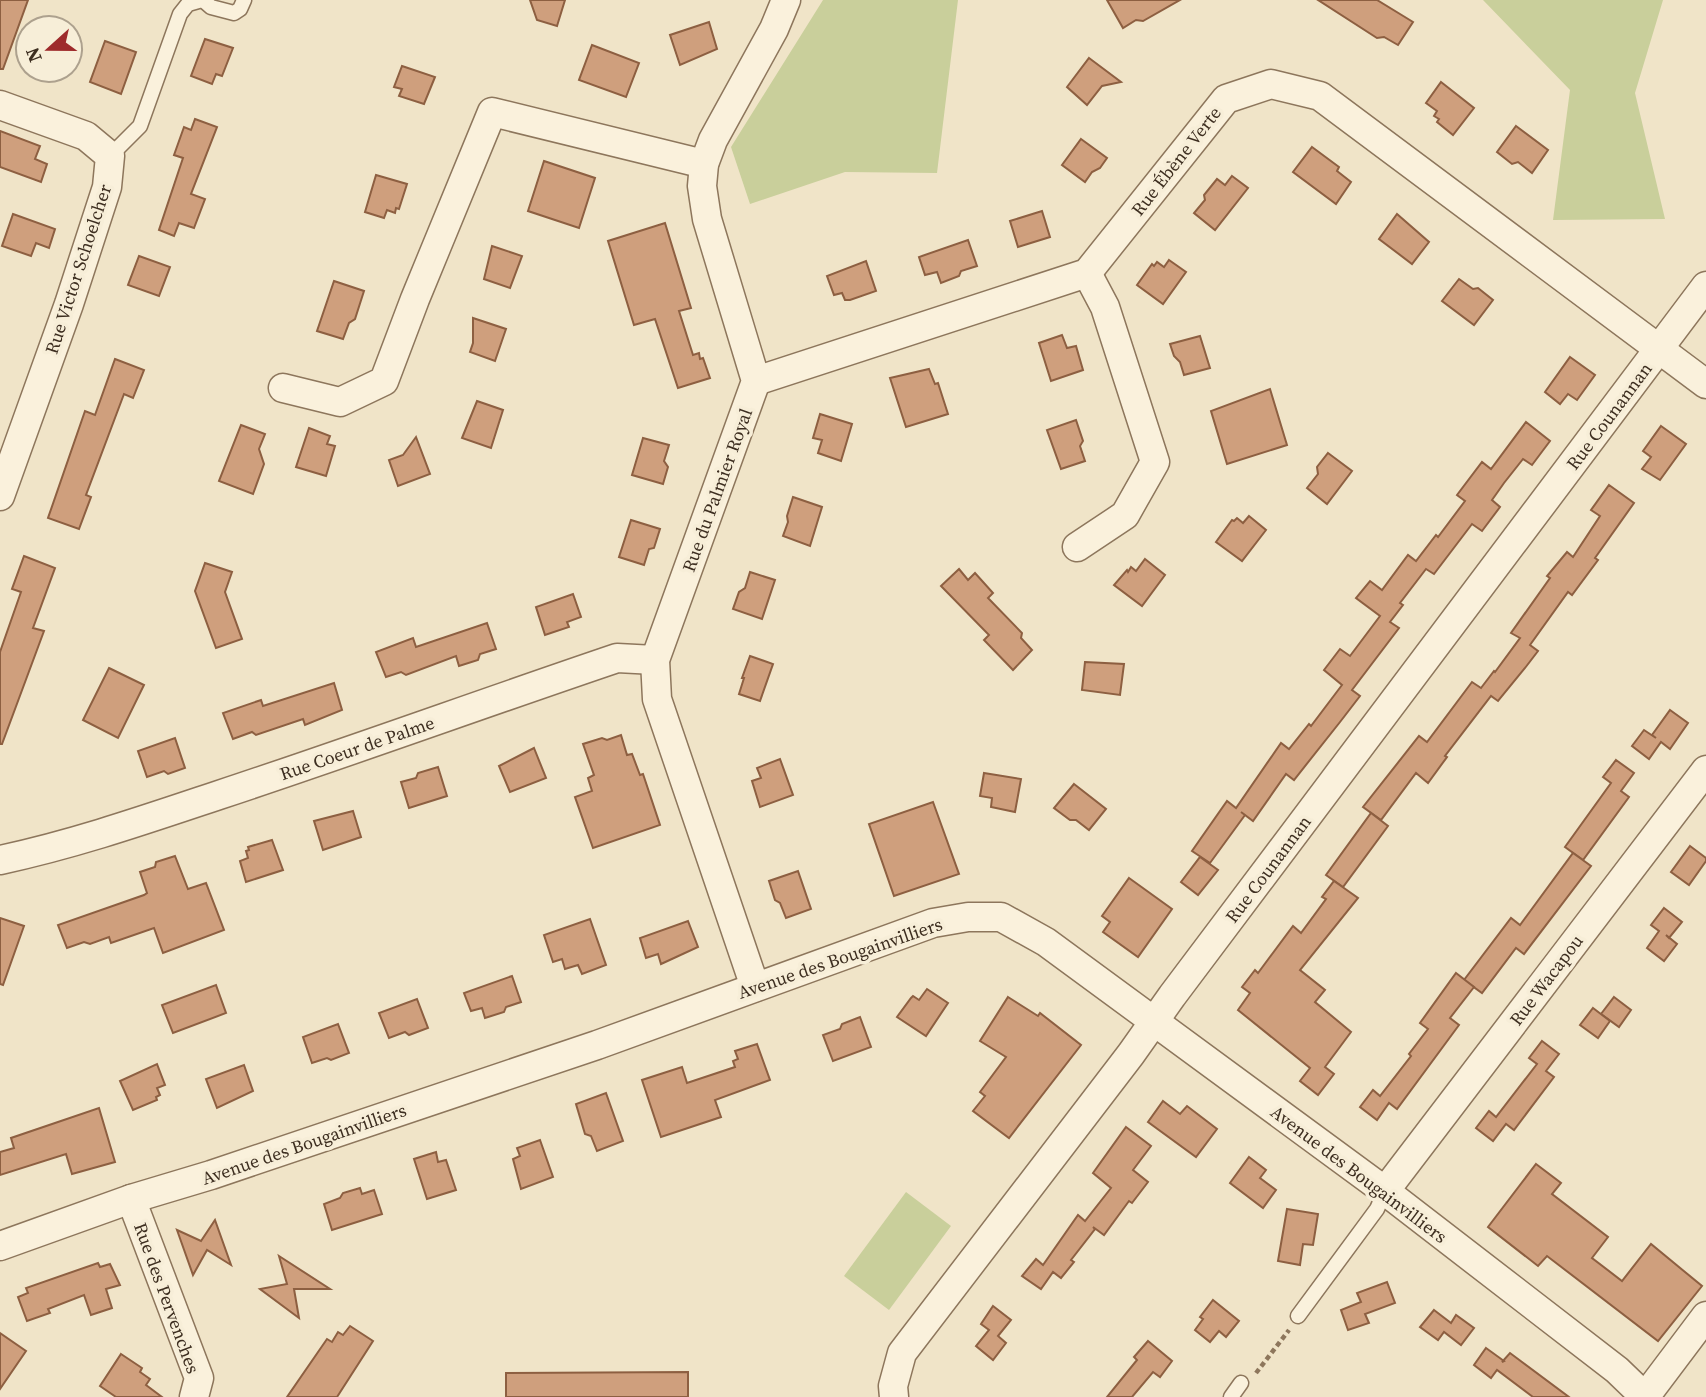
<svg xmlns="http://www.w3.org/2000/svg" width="1706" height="1397" font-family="'Source Serif 4',serif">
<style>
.green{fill:#c9cf9b}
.building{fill:#cf9f7d;stroke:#8d5f41;stroke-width:2}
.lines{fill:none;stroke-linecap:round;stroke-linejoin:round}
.lane-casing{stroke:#8d765c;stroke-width:17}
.street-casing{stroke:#8d765c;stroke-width:31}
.path{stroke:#8d765c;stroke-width:4.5;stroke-dasharray:5 3.5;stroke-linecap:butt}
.lane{stroke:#faf1dc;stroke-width:14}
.street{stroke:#faf1dc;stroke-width:28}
.labels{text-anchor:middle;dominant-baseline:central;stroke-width:7;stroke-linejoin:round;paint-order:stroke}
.street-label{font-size:18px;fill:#3d2e20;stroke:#f7eed8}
</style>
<rect width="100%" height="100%" fill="#f0e4c8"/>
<g class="green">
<polygon points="823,0 958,0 937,173 845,172 750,204 731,147"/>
<polygon points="1483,0 1663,0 1635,93 1665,219 1553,220 1570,90"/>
<polygon points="906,1192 951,1226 889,1310 844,1276"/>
</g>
<g class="building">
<polygon points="0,0 28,0 3,69 0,69"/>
<polygon points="530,0 565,0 557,26 537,20"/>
<polygon points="1107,0 1180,0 1143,21 1136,20 1123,28"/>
<polygon points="1318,0 1377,0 1413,22 1398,45 1384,37 1377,38"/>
<polygon points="709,22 717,49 680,65 670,35"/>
<polygon points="205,39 233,48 222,76 216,74 212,84 191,76"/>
<polygon points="105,41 136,52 121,94 90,82"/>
<polygon points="592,45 639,63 626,97 579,80"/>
<polygon points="1089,58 1121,82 1102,86 1087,105 1067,87"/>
<polygon points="402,66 435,77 424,104 399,96 402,89 394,87"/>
<polygon points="1441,82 1474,108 1453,135 1437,122 1439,119 1434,116 1437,111 1426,103"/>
<polygon points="195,119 217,127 191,194 205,199 194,228 179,223 174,236 159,230 183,158 174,155 184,127 191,130"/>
<polygon points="1516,126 1548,150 1532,173 1518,162 1512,164 1497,152"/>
<polygon points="0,131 40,146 35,159 47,164 41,182 0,167"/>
<polygon points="1081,139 1107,158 1100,168 1092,172 1085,182 1062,165"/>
<polygon points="1312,147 1339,167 1337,171 1351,182 1336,204 1293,172"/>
<polygon points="544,161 595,178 579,228 528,211"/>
<polygon points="376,175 407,184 399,209 396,208 395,213 387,210 384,218 365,212"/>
<polygon points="1232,176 1248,188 1215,230 1194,213 1205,200 1204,195 1217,179 1225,185"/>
<polygon points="1042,211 1050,237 1018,247 1010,221"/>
<polygon points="13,214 55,229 49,248 36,243 31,256 2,246"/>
<polygon points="1397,214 1429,242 1412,264 1379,239"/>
<polygon points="665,223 691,308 679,311 693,355 699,353 700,359 703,358 710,378 678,388 655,319 634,325 608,241"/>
<polygon points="968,240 977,266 961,271 959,276 941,283 937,272 925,275 919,257"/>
<polygon points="492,246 522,256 510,288 484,279"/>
<polygon points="139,256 170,267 159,296 128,285"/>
<polygon points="1169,260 1186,272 1163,304 1137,285 1152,264 1154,266 1157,262 1164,267"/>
<polygon points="866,261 876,291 850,300 845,300 842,293 834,295 827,276"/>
<polygon points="1459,279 1473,289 1478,288 1493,300 1474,325 1442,301"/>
<polygon points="334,281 364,291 355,319 349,323 343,339 317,331"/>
<polygon points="473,318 506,329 495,361 470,352 473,343"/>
<polygon points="1062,335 1067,348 1076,346 1083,370 1051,381 1039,343"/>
<polygon points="1200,336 1210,368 1184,375 1180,362 1174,356 1170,344"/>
<polygon points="1570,357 1595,375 1577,400 1568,394 1560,404 1545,392"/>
<polygon points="115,359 144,370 133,398 124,394 86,495 91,497 79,529 48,518 85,411 95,415"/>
<polygon points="929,369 935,384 938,383 948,414 906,427 890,378"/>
<polygon points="1270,389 1287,445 1227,464 1211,411"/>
<polygon points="477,401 503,410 491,448 462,438"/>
<polygon points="820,414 852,424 841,461 818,453 822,440 813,438"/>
<polygon points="1076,420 1083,441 1080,446 1085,461 1061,469 1047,430"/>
<polygon points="1526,422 1550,441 1532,465 1523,459 1504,483 1492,500 1500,507 1482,531 1472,524 1434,574 1426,569 1400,603 1403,605 1390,622 1399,628 1352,690 1360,696 1340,722 1294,780 1286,774 1253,821 1241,812 1245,815 1210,863 1192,851 1227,801 1236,808 1281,743 1289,749 1309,724 1311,726 1342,685 1324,670 1340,649 1350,656 1380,616 1356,598 1370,581 1382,590 1408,555 1416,561 1436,535 1438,537 1465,501 1457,495 1482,462 1491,469"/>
<polygon points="241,425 265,434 259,449 264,464 253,494 219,481"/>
<polygon points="1661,426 1686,444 1660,480 1642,469 1651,457 1643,451"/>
<polygon points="309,428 330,436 327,444 335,446 326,476 296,467"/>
<polygon points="416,437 430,474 398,486 389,460 403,455"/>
<polygon points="643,438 669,445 664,461 668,467 663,484 632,475"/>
<polygon points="1328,453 1352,471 1327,504 1307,488 1318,474 1317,467"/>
<polygon points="1609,485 1634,503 1595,558 1598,560 1572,595 1568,592 1530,645 1538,651 1525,668 1498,701 1491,696 1445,756 1447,757 1428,783 1416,773 1381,820 1363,807 1419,736 1427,742 1472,682 1481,688 1494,671 1495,672 1520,638 1511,633 1550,578 1547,576 1567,552 1573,557 1600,516 1591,510"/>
<polygon points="793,497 822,507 810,546 783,536 788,522 787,516"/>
<polygon points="1249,516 1266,530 1242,561 1216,542 1232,520 1234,521 1237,518 1243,523"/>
<polygon points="631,520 660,529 654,548 649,549 644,565 619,557"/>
<polygon points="24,556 55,568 33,628 44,631 2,744 0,744 0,652 21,592 12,589"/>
<polygon points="1145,559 1165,575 1142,606 1114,585 1127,570 1128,572 1131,567 1136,571"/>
<polygon points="205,563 232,572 225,592 242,639 216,648 195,591"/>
<polygon points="959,569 968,580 975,573 993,593 988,598 1022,633 1021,638 1032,650 1013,670 984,640 989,635 941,586"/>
<polygon points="750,572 775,580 762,619 733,609 739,592 745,588"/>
<polygon points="573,594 581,617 567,622 569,627 545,635 536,607"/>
<polygon points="487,623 496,649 480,654 478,660 459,666 456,656 406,675 401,672 386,677 376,652 413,638 416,647"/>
<polygon points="750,656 773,664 760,701 739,694 744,678 742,678"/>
<polygon points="1085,662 1124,664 1120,695 1082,690"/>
<polygon points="109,668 144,685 118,738 83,720"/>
<polygon points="334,683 342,710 305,725 303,719 256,735 252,732 233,739 223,713 261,700 263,706"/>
<polygon points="1670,710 1688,723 1670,749 1661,742 1649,759 1632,746 1644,730 1656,738 1652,735"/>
<polygon points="621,735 627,755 632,754 640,775 643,774 660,825 593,848 575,797 592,791 588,778 594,775 583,744 602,738 607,740"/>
<polygon points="175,738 185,768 168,774 164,771 147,777 138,751"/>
<polygon points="534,748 546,778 510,792 499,766"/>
<polygon points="780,759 793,795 760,807 752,781 761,778 757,768"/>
<polygon points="1616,760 1634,773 1621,791 1629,797 1583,860 1565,847 1611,783 1603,777"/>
<polygon points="438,767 447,796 409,808 401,782 416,778 418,773"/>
<polygon points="984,773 1021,779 1015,812 991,807 992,798 980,796"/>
<polygon points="1074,784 1106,809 1089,830 1076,820 1070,820 1054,808"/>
<polygon points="933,802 959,874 894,896 869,824"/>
<polygon points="353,811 361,837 323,850 314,821"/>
<polygon points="1371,813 1388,826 1343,887 1326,875"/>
<polygon points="272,840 283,870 246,882 240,861 248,858 246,851 249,850 248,847"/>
<polygon points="1690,846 1706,858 1706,861 1689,885 1671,872"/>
<polygon points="1573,853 1591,866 1524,954 1516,948 1482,993 1464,980 1511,918 1520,925"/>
<polygon points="175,856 188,889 206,883 224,930 163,953 154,928 111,943 109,937 90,944 84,942 67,948 58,925 144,895 147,893 140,872 155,867 156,862"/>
<polygon points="1200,857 1218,870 1198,895 1181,882"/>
<polygon points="798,871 811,909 786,918 780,903 775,900 769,881"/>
<polygon points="1129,878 1172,909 1138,957 1103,932 1110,922 1102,916"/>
<polygon points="1334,881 1358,898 1300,970 1325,990 1315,1002 1351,1032 1325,1067 1334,1074 1318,1095 1300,1081 1310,1068 1238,1010 1250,993 1242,987 1255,970 1258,973 1293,926 1301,933 1326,899 1322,897"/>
<polygon points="1664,908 1682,922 1669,938 1666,935 1677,944 1664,961 1647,948 1659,931 1651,925"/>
<polygon points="0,918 24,926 3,985 0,984"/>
<polygon points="590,919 606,965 582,974 578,965 565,969 562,959 553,962 544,935"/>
<polygon points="688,921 698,947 661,964 658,954 646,958 640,938"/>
<polygon points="1456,973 1474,987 1450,1018 1459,1025 1397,1109 1389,1103 1377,1120 1360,1107 1373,1090 1380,1096 1411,1056 1409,1054 1428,1029 1420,1023"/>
<polygon points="512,976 521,1002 506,1007 504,1012 485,1018 482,1008 471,1011 464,993"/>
<polygon points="216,985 226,1013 173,1033 162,1005"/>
<polygon points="927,989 948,1003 926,1036 897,1017 911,998 913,996 919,1000"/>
<polygon points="1008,997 1038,1016 1040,1013 1081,1045 1009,1138 973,1111 985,1096 980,1092 1006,1057 980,1041"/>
<polygon points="1614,997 1631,1010 1619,1027 1601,1014"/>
<polygon points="417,999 428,1028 409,1035 405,1032 389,1038 379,1013"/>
<polygon points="1593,1008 1610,1021 1598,1038 1580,1025"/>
<polygon points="860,1017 871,1047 833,1061 823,1035 840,1029 842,1024"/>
<polygon points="338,1024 349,1053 331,1060 327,1058 312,1063 303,1037"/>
<polygon points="1542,1041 1559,1054 1546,1071 1554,1077 1514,1130 1506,1124 1493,1141 1476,1128 1489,1111 1496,1117 1537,1064 1529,1058"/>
<polygon points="757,1044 770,1080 715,1100 721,1117 661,1137 642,1080 682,1067 687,1083 735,1067 733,1061 738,1059 735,1051"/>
<polygon points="157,1064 165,1085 157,1088 160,1095 156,1097 157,1100 133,1110 120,1081"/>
<polygon points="244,1065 253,1091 217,1108 206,1079"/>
<polygon points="606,1093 623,1141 597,1151 591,1136 585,1134 576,1104"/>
<polygon points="1163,1101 1180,1114 1187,1106 1217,1129 1196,1157 1148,1122"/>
<polygon points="99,1108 115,1162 72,1174 66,1154 0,1175 0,1152 14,1148 11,1138"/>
<polygon points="1126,1127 1151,1146 1133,1170 1148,1182 1132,1203 1129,1201 1104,1235 1093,1227 1095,1229 1071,1260 1074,1262 1061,1278 1053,1272 1041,1289 1022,1276 1036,1259 1043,1265 1078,1215 1085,1221 1111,1188 1093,1173"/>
<polygon points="540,1140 553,1177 521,1189 513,1159 520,1156 517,1148"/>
<polygon points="436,1152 438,1162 446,1160 456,1190 427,1199 414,1159"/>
<polygon points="1249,1157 1266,1170 1260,1178 1276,1190 1263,1208 1230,1183"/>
<polygon points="1536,1164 1561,1183 1552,1194 1608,1237 1592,1258 1622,1281 1651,1244 1702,1286 1658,1341 1547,1256 1538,1266 1488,1227"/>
<polygon points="360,1188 362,1194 374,1190 382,1214 332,1230 324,1204 340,1198 343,1193"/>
<polygon points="1287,1209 1318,1214 1313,1245 1303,1244 1300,1265 1278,1261"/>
<polygon points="215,1220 231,1265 207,1250 193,1275 177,1230 201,1241"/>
<polygon points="279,1256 330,1289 294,1289 299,1318 260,1289 287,1284"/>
<polygon points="98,1263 100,1267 110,1264 120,1285 106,1289 112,1308 91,1315 84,1295 48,1309 50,1313 27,1321 18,1297 28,1293 26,1288"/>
<polygon points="1387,1282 1395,1303 1365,1314 1369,1323 1348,1330 1341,1310 1361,1302 1357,1293"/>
<polygon points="1213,1300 1239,1321 1226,1337 1219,1331 1210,1342 1195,1330 1203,1319 1200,1317"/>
<polygon points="993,1306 1011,1320 998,1336 1006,1343 993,1360 976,1346 989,1330 981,1324"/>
<polygon points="1434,1310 1451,1323 1456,1315 1474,1328 1461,1345 1444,1332 1438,1340 1420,1327"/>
<polygon points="350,1326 373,1341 337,1397 287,1397 327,1339 332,1342 338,1332 343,1335"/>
<polygon points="0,1333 26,1351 0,1389"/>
<polygon points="1148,1341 1172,1361 1160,1377 1153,1372 1132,1397 1107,1397 1137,1360 1134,1357"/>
<polygon points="1486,1348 1504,1361 1502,1362 1510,1353 1569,1397 1533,1397 1497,1370 1491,1378 1474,1365"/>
<polygon points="121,1354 142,1368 140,1372 150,1379 146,1385 162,1397 116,1397 100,1386"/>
<polygon points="688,1372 688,1397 506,1397 506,1373"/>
</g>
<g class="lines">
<defs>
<g id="lane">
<polyline points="203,0 211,7 234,13 240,9 244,0"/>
<polyline points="110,156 140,126 180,14 188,4 202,0"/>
<polyline points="1298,1316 1377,1209 1385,1191"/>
<polyline points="1231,1397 1241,1383"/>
</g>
<g id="street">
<polyline points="0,105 86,136 110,156 107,187 69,304 0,496"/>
<polyline points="756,381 1087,273 1226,99 1271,84 1320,96 1706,384"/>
<polyline points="283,388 340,402 384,381 415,299 492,112 704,164"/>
<polyline points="1077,547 1125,515 1155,462 1105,307 1087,273"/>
<path d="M0 860C75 844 147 819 219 795 352 751 484 703 617 658L655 660"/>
<polyline points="755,987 657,699 655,660 756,381 707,219 702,186 704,164 713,140 774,29 786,0"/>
<polyline points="1385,1191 1706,770"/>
<polyline points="131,1199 199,1378 194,1397"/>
<polyline points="0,1246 131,1199 211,1175 597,1045 933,923 968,917 1001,917 1046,942 1385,1191 1617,1370 1645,1397"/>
<polyline points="894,1397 893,1386 902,1353 1131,1054 1172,996 1706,286"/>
<polyline points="1645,1397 1706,1316"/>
</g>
</defs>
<use href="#lane" class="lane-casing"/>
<use href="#street" class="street-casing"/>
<polyline class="path" points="1256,1373 1289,1330"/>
<use href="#lane" class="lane"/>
<use href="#street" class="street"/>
</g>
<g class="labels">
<g class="street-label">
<text transform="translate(1176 161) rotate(-52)">Rue Ébène Verte</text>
<text transform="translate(78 269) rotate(-72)">Rue Victor Schoelcher</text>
<text transform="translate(1609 416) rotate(-53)">Rue Counannan</text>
<text transform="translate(717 490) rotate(-70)">Rue du Palmier Royal</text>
<text transform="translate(357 748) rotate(-19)">Rue Coeur de Palme</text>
<text transform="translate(1268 869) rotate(-53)">Rue Counannan</text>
<text transform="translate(840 958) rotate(-19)">Avenue des Bougainvilliers</text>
<text transform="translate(1546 980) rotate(-53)">Rue Wacapou</text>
<text transform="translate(304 1144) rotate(-19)">Avenue des Bougainvilliers</text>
<text transform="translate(1359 1174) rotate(37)">Avenue des Bougainvilliers</text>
<text transform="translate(167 1298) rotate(70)">Rue des Pervenches</text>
</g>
</g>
<g transform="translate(49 49) rotate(249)"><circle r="33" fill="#f7eed8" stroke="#ada18e" stroke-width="2"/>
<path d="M0-5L12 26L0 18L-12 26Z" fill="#9e2a2b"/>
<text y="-10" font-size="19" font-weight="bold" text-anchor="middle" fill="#3d2e20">N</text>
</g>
</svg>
